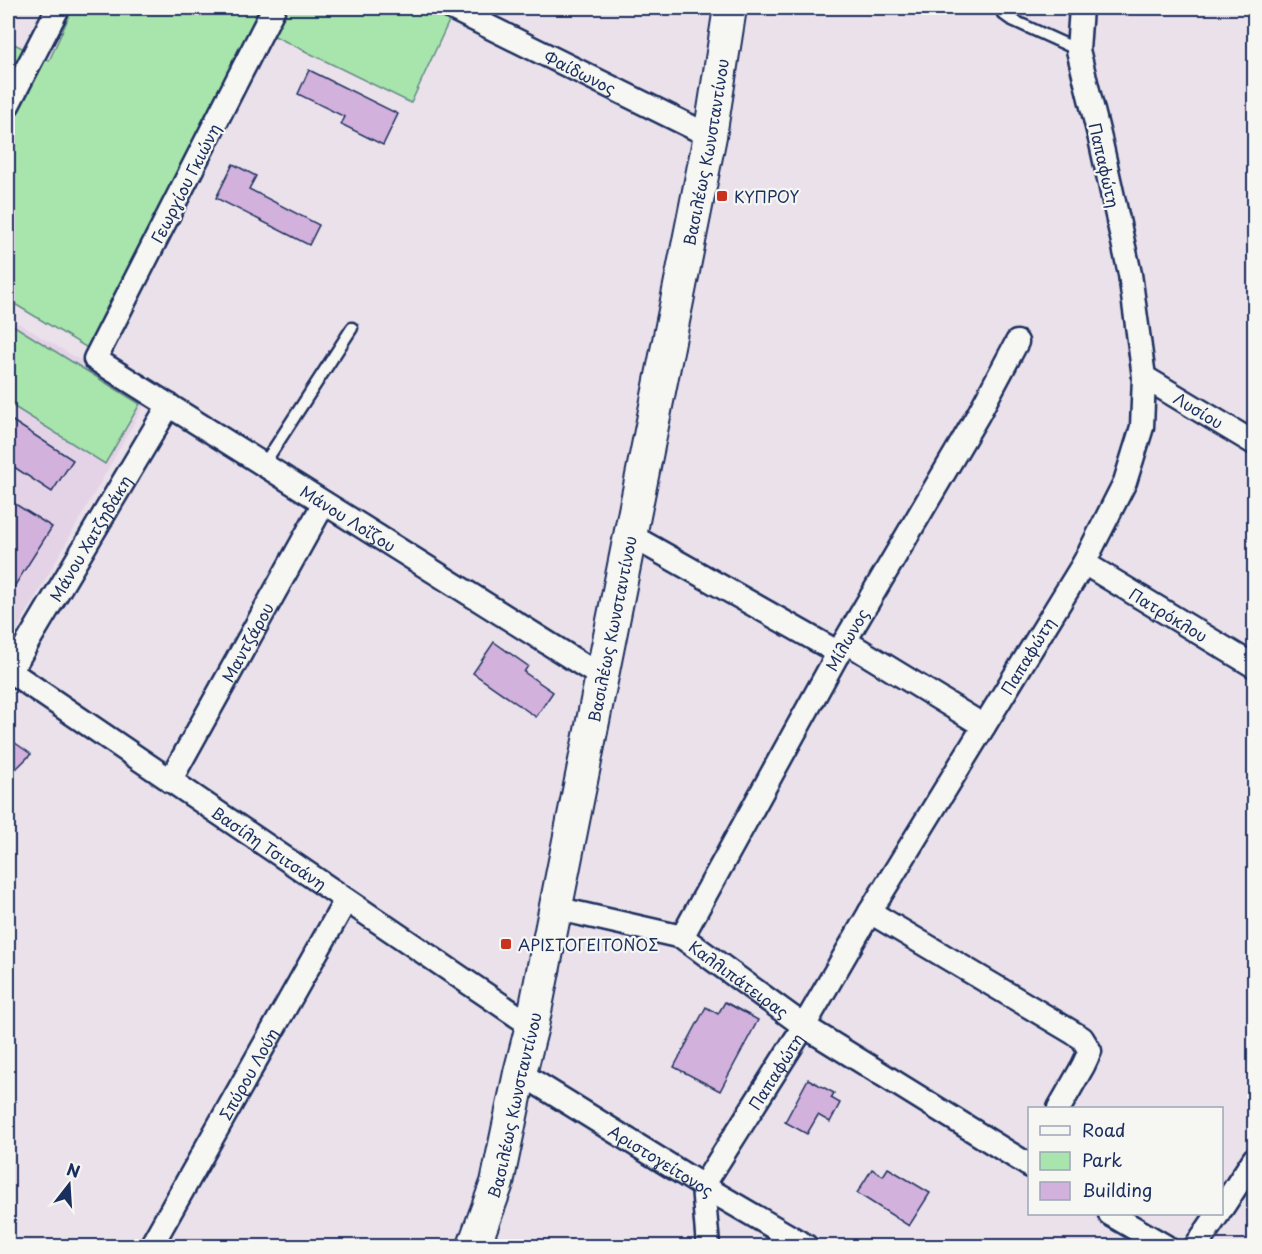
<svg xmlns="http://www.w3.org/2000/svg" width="1262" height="1254" font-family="'Playpen Sans',sans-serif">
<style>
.built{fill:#e4d3e6}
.green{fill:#a8e5ac;stroke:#628a85;stroke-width:1.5}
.building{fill:#d2b1dc;stroke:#1b2f5e;stroke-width:1.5}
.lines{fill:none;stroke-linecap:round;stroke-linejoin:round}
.service-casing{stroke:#1b2f5e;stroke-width:15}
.minor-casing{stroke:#1b2f5e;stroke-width:27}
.secondary-casing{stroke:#1b2f5e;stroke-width:36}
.service{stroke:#f6f6f2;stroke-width:10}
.minor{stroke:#f6f6f2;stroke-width:22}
.secondary{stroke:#f6f6f2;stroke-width:32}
.poi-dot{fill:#c8321e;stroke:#f6f6f2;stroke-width:2}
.labels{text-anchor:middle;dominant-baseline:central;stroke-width:4.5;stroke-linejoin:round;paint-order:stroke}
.street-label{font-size:16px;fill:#1b2f5e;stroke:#f6f6f2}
.poi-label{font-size:16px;fill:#1b2f5e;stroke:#f6f6f2;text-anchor:start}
</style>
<rect width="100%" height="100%" fill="#ebe1eb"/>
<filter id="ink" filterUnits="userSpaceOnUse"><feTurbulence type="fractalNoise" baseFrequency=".0167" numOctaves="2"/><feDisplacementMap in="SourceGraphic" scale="12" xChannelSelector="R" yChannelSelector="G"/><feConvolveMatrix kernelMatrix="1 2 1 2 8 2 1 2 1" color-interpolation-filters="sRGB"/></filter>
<g filter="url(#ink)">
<polygon class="built" points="8,317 147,400 9,644 8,643"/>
<g class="green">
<polygon points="57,8 455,8 411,103 252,25 89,349 8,300 8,41 49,61 70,14"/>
<polygon points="8,322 140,404 105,464 8,403"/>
</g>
<g class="building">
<polygon points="309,70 398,114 383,145 341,124 345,117 298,94"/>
<polygon points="233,164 256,176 249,189 319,225 309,245 216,198"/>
<polygon points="8,418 73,460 52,492 8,463"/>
<polygon points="12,502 52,527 12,590 8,587 8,510"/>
<polygon points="494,642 528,666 524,672 553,692 536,717 473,673"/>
<polygon points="8,738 31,754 13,772 8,775"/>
<polygon points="725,1002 758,1020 720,1091 674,1067 706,1007 718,1014"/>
<polygon points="808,1079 834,1093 831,1098 840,1103 830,1122 818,1115 807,1134 785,1122"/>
<polygon points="888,1168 930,1193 909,1226 857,1193 872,1169 883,1176"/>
</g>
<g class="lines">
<defs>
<g id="service">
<polyline points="1002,8 1003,14 1010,19 1078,50"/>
<polyline points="264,464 352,328"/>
</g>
<g id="minor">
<path id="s1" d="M274 8 95 359 602 677"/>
<path id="s2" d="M451 8 710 136"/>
<polyline points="8,105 58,8"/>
<path id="s3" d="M1144 377 1254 443"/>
<polyline points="630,535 839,653"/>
<path id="s4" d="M1084 563 1254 666"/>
<polyline points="845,641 984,726"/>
<path id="s5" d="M8 670 532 1026"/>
<path id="s6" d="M10 672 169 405"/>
<path id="s7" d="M170 781 324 503"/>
<path id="s8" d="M555 908 682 937 804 1026 1030 1166"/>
<polyline points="870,912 1082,1038 1090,1051 1083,1066 1059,1108"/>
<path id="s9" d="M682 937 845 641 978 415 1017 342"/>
<path id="s10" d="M520 1073 703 1186 806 1246"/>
<polyline points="1222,1208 1254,1159"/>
<polyline points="1110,1214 1165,1246"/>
<path id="s11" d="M151 1246 346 900"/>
<path id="s12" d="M708 1246 703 1186 804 1026 870 912 1084 563 1125 482 1142 427 1144 377 1130 274 1101 143 1078 50 1081 8"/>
<polyline points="1196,1246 1218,1214"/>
</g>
<g id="secondary">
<path id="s13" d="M474 1246 497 1183 520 1073 532 1026 710 136 730 8"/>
</g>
</defs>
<use href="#service" class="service-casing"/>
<use href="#minor" class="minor-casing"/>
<use href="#secondary" class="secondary-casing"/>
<use href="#service" class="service"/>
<use href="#minor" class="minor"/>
<use href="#secondary" class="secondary"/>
</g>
</g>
<g class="poi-dot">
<rect x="716" y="190" width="12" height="12" rx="3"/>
<rect x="500" y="938" width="12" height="12" rx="3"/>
</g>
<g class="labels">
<g class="street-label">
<text stroke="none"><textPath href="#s2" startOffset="144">Φαίδωνος</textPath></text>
<text stroke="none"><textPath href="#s13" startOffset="1119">Βασιλέως Κωνσταντίνου</textPath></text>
<text transform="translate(1105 165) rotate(77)">Παπαφώτη</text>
<text transform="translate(185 183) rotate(-63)">Γεωργίου Γκιώνη</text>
<text stroke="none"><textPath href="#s3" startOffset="64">Λυσίου</textPath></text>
<text stroke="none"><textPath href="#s1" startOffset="693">Μάνου Λοΐζου</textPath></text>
<text stroke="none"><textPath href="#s6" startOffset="156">Μάνου Χατζηδάκη</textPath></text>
<text stroke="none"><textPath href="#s4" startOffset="99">Πατρόκλου</textPath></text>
<text stroke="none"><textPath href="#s13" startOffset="633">Βασιλέως Κωνσταντίνου</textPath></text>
<text stroke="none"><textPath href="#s9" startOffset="340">Μίλωνος</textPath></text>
<text stroke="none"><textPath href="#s7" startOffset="159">Μαντζάρου</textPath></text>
<text stroke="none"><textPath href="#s12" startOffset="682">Παπαφώτη</textPath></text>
<text stroke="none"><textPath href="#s5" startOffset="316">Βασίλη Τσιτσάνη</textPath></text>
<text stroke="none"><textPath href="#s8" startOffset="201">Καλλιπάτειρας</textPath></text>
<text stroke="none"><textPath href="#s12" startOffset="196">Παπαφώτη</textPath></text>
<text stroke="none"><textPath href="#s11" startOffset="198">Σπύρου Λούη</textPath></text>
<text stroke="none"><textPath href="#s13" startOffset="147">Βασιλέως Κωνσταντίνου</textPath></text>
<text stroke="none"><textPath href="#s10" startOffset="166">Αριστογείτονος</textPath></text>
</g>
<g class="poi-label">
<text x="734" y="196">ΚΥΠΡΟΥ</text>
<text x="518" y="944">ΑΡΙΣΤΟΓΕΙΤΟΝΟΣ</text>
</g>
</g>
<rect width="1262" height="1254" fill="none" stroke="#f6f6f2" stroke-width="30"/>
<rect x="15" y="15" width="1232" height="1224" fill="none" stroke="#1b2f5e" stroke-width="2" filter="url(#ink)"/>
<rect x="1028" y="1107" width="195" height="108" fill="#f6f6f2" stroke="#9ea6b7" stroke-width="1.5"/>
<rect x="1040" y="1126" width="30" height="9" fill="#f6f6f2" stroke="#9ea6b7" stroke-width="1.5"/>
<text x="1082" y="1137" font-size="18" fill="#1b2f5e">Road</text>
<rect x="1040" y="1152" width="30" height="18" fill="#a8e5ac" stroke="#9ea6b7" stroke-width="1.5"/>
<text x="1082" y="1167" font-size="18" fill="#1b2f5e">Park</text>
<rect x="1040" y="1182" width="30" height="18" fill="#d2b1dc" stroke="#9ea6b7" stroke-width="1.5"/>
<text x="1082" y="1197" font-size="18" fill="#1b2f5e">Building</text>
<g transform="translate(69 1185) rotate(17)" stroke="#f6f6f2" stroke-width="4.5" paint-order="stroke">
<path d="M0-4.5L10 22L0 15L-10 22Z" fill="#1b2f5e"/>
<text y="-9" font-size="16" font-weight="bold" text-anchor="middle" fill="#1b2f5e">N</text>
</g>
</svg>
